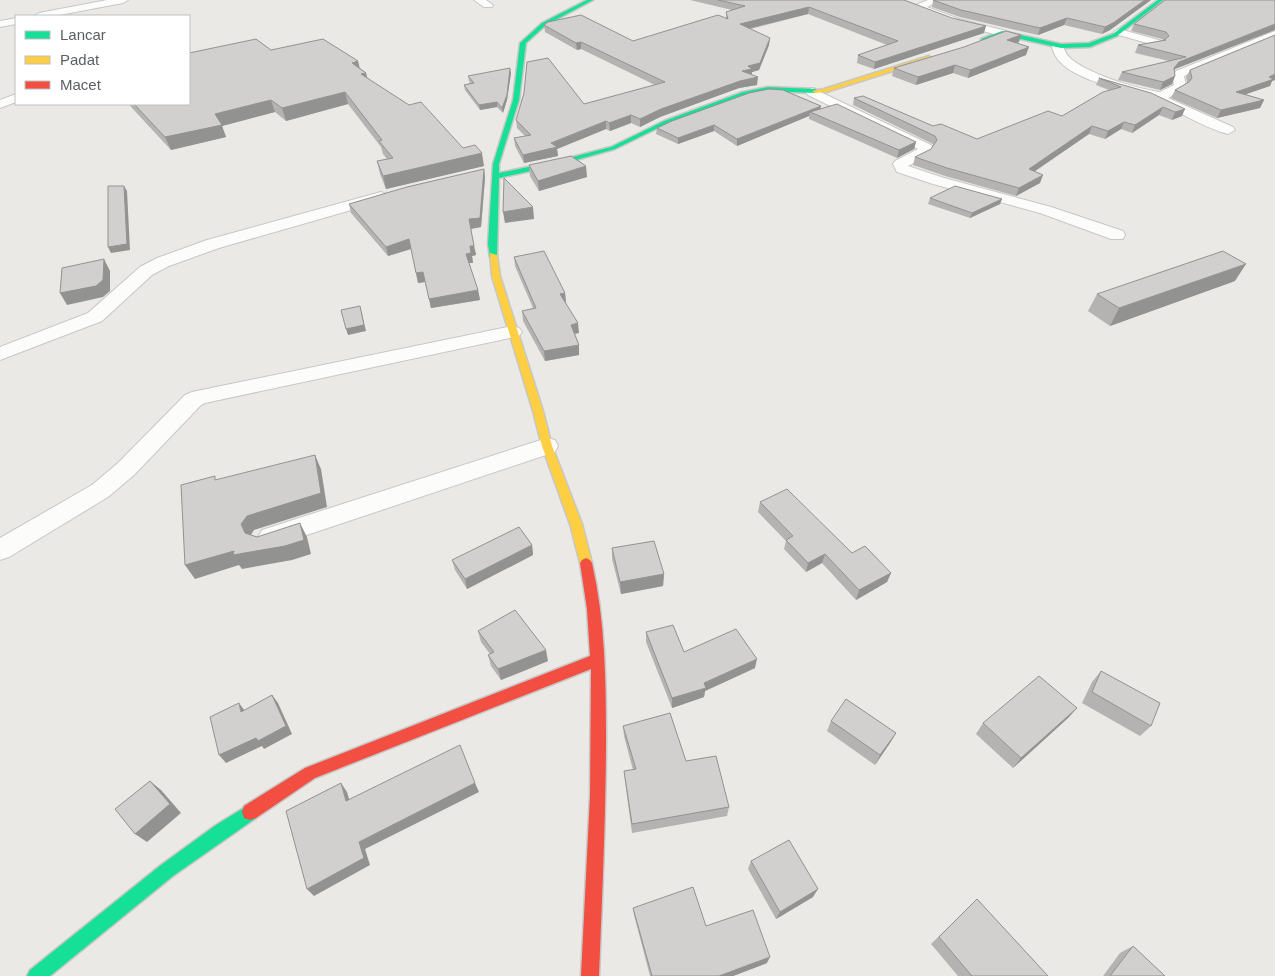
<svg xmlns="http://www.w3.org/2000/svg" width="1275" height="976" font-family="Helvetica,sans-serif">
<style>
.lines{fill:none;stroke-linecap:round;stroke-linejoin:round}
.street-casing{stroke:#c7c7c7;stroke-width:2}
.fast-casing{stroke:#c7c7c6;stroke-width:3}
.slow-casing{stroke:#c7c7c6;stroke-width:3}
.jam-casing{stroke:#c7c7c6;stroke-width:3}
.street{fill:#fcfcfb;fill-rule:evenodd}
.fast{fill:#16e098;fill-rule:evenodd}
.slow{fill:#ffcf43;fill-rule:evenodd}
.jam{fill:#f24e42;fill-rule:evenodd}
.wall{fill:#b4b3b1}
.shaded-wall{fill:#929290}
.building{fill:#d1d0ce;stroke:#929290}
</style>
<rect width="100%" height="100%" fill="#eae9e5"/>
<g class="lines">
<defs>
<g id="street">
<polygon points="107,0 128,0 123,3 54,16 34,16 39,13"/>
<polygon points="474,0 486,0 493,5 492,7 484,7"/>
<polygon points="928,0 941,0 927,7 959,19 1006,31 1007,33 1002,36 998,35 951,23 916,10 915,8 918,4"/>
<polygon points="16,18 16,24 0,27 0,21"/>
<polygon points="1119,29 1162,41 1164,43 1158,46 1115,34 1114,32"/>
<path d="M1275 31V38L1184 76 1186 86 1168 98 1233 127 1235 130 1228 134C1201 127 1176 109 1151 99 1125 88 1057 80 1052 46L1054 44H1062C1064 48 1065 53 1069 57 1085 73 1137 89 1160 92L1174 85 1172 77 1176 71Z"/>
<polygon points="812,88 931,145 933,148 927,156 908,166 944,178 1051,207 1123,231 1125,235 1123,239 1111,239 1040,213 933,184 897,172 893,164 895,161 918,149 808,95 806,92"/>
<polygon points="16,94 16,102 0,108 0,100"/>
<polygon points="381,192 386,194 389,197 386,200 219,248 169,266 152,275 102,321 0,360 0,347 88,313 140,267 157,258 207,240"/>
<polygon points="512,326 519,328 522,332 519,336 205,403 201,405 134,475 108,497 9,557 0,560 0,538 92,485 118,463 185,395 192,392"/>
<polygon points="547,438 555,440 558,446 555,452 271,547 262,544 258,537 262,530"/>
</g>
<g id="fast">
<polygon points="587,0 593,0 546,25 526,43 519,100 499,164 499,173 557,161 611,147 664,121 743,92 768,87 815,89 818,91 815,93 768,91 746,95 668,123 615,149 558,165 499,178 497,255 490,257 488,244 493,164 513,100 520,43 542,23"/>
<polygon points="1158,0 1163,0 1117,36 1090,47 1061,48 1002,35 984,41 981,39 1002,31 1061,44 1089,43 1113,34"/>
<polygon points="250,804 256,806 258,812 256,818 173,876 50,976 27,976 30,970 161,865 216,825"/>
</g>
<g id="slow">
<polygon points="929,56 931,59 826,92 815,93 812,91 824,89"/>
<polygon points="490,253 497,255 500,276 543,411 552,446 582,524 592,563 590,566 586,568 582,566 580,563 570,524 542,446 533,411 492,276"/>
</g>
<path id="jam" d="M586 558 590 560 592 563C605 620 606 679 606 737 606 817 602 896 599 976H581L590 796 591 669 315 778 256 818 250 820 244 818 242 812 244 806 305 768 590 656 587 609 580 563 582 560Z"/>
</defs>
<use href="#street" class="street-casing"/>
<use href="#fast" class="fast-casing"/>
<use href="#slow" class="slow-casing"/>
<use href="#jam" class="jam-casing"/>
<use href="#street" class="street"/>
<use href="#fast" class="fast"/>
<use href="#slow" class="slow"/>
<use href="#jam" class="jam"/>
</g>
<g class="wall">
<polygon points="690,0 904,0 984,33 874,69 857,63 858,55 887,45 808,14 750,29 769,45 759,70 752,72 752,75 757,85 739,88 660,117 640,127 631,123 610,131 606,129 557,149 558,156 524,163 515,146 514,138 525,136 517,128 516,120 584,104 655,85 581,49 577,50 545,32 544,25 633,41 726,18 726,12 732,10"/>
<polygon points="933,0 1151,0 1110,30 1102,34 1064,25 1038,35 960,17 932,7"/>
<polygon points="1275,0 1175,69 1174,71 1175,76 1172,84 1160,90 1118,80 1122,72 1169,61 1135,53 1138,45 1163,40 1162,39 1131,31 1134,24"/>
<polygon points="1275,35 1275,80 1272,81 1270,86 1245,94 1264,100 1260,108 1217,118 1171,98 1175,90 1187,83 1186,77 1190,70"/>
<polygon points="1019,42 1017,43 1026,55 968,78 953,73 916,85 892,76 894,68"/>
<polygon points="271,50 360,68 366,73 367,78 463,148 484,166 386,189 380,174 377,161 387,159 383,154 381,147 348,104 286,121 275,112 222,126 226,137 171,150 132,108 129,104 189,104"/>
<polygon points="511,73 507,100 503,113 497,107 480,110 465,90 464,85 470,83 469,81 468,76"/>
<polygon points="1099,78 1151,93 1182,116 1172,120 1159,115 1132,133 1121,129 1105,139 1089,134 1034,172 1040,183 1016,196 945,176 913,165 915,157 931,149 933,145 933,144 853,105 854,98 933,126 977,139 1062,116 1109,90 1096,85"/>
<polygon points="820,109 916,142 914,149 897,158 809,119 809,116 737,146 714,131 678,144 656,134 657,128"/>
<polygon points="529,165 587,177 539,191 530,176"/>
<polygon points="484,169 485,178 481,227 471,229 476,255 472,256 473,263 469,263 478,290 480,300 431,308 425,282 418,283 411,249 388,256 351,213 349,204"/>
<polygon points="930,198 1002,199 1000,204 970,218 928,204"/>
<polygon points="514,257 565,293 566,303 579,333 575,334 579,345 579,355 545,361 523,321 522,311 533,308 515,266"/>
<polygon points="1235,281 1110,326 1088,311 1097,294"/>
<polygon points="760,502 852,553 891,573 887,582 856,600 822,563 806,572 784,549 786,541 758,512"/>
<polygon points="532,545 533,555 467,589 455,570 452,560"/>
<polygon points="612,548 664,574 663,586 621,594 612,559"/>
<polygon points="478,631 548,661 501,680 491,666 488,655 490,654 481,642"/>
<polygon points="646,632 684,652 755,668 705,691 704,697 672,708 646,642"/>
<polygon points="1101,671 1151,726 1140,736 1082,703 1092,682"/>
<polygon points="1077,708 1068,718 1013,768 976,734 983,723"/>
<polygon points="831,721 896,733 890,743 875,765 827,731"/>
<polygon points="623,726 686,761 729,807 727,816 632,833 625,781 624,771 633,770 624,736"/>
<polygon points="751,861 813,897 776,919 748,869"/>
<polygon points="977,899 1048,976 958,976 931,944"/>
<polygon points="633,908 706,926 767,963 733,976 650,976 634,915"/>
<polygon points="1133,946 1165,976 1103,976 1120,953"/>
</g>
<g class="shaded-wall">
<polygon points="1145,0 1151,0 1110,30 1102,34 1105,27"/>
<polygon points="809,7 808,14 739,31 740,24"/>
<polygon points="1067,18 1064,25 1038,35 1040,28"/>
<polygon points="1275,24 1275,30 1175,69 1170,76 1174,68 1179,62"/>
<polygon points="986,26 984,33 874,69 875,62"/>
<polygon points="1021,35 1019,42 1005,48 1007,40"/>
<polygon points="770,38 769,45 759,70 752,72 751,76 742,71 748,66"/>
<polygon points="581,42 581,49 577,50 576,43"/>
<polygon points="1029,47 1026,55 968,78 970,70"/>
<polygon points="358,61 361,73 352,63"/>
<polygon points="955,65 953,73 916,85 918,77"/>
<polygon points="510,68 511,73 507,100 503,113 502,108"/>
<polygon points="366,73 369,85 361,74"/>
<polygon points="1275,74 1275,80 1272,81 1270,86 1232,99 1236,92"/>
<polygon points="1175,76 1172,84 1160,90 1163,82"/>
<polygon points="758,77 757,85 739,88 660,117 640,127 640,119 661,109 740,81"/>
<polygon points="345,92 348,104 286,121 282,108"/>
<polygon points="271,100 275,112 222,126 226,137 171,150 165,137 215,114"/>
<polygon points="1264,100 1260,108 1217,118 1221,110"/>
<polygon points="497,102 497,107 480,110 479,105"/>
<polygon points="821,106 820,112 810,112 809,116 737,146 737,139"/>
<polygon points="1163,107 1159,115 1132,133 1135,125"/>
<polygon points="1185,109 1182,116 1172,120 1175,112"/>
<polygon points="631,115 631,123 610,131 609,123"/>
<polygon points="606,121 606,129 557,149 558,156 524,163 523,155"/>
<polygon points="1124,122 1121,129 1105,139 1108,131"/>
<polygon points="714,125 714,131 678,144 678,138"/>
<polygon points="1092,126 1089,134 1026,177 1029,169"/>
<polygon points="916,142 914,149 897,158 899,150"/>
<polygon points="482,153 484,166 386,189 383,176"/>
<polygon points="586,166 587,177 539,191 538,181"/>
<polygon points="484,169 485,178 481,227 470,229 469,219"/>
<polygon points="1043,175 1040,183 1016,196 1019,188"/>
<polygon points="124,186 127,191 130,250 111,253 108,247"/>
<polygon points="1002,199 1000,204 970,218 972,213"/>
<polygon points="533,207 534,219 505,223 503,212"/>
<polygon points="409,239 411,249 388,256 386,247"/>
<polygon points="470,246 474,246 476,255 472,256 473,263 468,263 466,254"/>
<polygon points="104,259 110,271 110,291 103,297 67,305 60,293"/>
<polygon points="1246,264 1235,281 1110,326 1119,308"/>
<polygon points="423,272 425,282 418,283 416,273"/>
<polygon points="478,290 480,300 431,308 429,299"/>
<polygon points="565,293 566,303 560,294"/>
<polygon points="360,306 366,331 348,335 346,329"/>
<polygon points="578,323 579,333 572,334 571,325"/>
<polygon points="579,345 579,355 545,361 544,351"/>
<polygon points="315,455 321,469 327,507 254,530 249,538 245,533 241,524 247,516"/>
<polygon points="300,523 307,537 311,554 292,560 242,569 239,565 195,579 185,565"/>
<polygon points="532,545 533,555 467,589 465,579"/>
<polygon points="825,554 822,563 806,572 808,563"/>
<polygon points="891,573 887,582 856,600 859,590"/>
<polygon points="664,574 663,586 621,594 620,582"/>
<polygon points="546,650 548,661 501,680 498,669"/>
<polygon points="757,659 755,668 705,691 704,697 672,708 672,698"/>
<polygon points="272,695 278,703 292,734 264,749 262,746 226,763 219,755"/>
<polygon points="239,703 245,711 241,712"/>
<polygon points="1077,708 1068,718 1013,768 1021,758"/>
<polygon points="896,733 890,743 875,765 880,755"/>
<polygon points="150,781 161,790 181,813 147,842 135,834"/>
<polygon points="341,783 347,792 352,809 346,801"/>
<polygon points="475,783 479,792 365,849 370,865 314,896 307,889 359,842"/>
<polygon points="818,889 813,897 776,919 780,912"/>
<polygon points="770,957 767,963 733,976 719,976"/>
</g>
<g class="building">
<polygon points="718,0 904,0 952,18 986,26 875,62 858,55 898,41 809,7 740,24 770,38 760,63 748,66 752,69 742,71 758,77 740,81 661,109 640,119 631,115 609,123 606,121 551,143 557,147 523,155 514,138 531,135 516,120 524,93 527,62 548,58 584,104 665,82 581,42 576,43 544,25 548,22 581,15 633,41 718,15 728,19 726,12 745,6"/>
<polygon points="933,0 1145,0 1113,23 1105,27 1067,18 1040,28 961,10"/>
<polygon points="1165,0 1275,0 1275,24 1179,62 1174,68 1175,76 1163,82 1122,72 1186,57 1138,45 1166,40 1164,40 1169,36 1166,32 1134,24"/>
<polygon points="1006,31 1021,35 1007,40 1029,47 970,70 955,65 918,77 894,68 964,47"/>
<polygon points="1275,35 1275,74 1269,77 1274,79 1236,92 1264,100 1221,110 1175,90 1189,82 1192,78 1190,70"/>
<polygon points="256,39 271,50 323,39 358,61 352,63 366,73 361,74 409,105 421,102 463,148 475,145 482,153 383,176 377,161 393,158 379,141 382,140 345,92 282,108 271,100 215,114 222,125 165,137 134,104 189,104 189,53"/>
<polygon points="510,68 507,95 502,108 497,102 479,105 464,85 474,83 468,76"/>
<polygon points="1099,78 1151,93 1185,109 1175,112 1163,107 1135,125 1124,122 1108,131 1092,126 1029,169 1043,175 1019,188 947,168 915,157 931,149 937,140 935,136 854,98 863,96 933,126 941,124 977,139 1048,111 1062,116 1103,92 1121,87"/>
<polygon points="769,89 783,90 821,106 737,139 714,125 678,138 657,128 672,121 749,93"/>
<polygon points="837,104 916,142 899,150 810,112"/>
<polygon points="571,156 586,166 538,181 529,165"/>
<polygon points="484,169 480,218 469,219 474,246 470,246 471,253 466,254 478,290 429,299 423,272 416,273 409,239 386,247 349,204 407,187"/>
<polygon points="504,178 533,207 503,212"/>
<polygon points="108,186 124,186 127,244 108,247"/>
<polygon points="955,186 1002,199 972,213 930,198"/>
<polygon points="544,251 565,293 560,294 578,323 571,325 579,345 544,351 522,311 536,308 514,257"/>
<polygon points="1223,251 1246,264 1119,308 1097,294"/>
<polygon points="104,259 103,280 96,286 60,293 62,268"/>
<polygon points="360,306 364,325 346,329 341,310"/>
<polygon points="315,455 321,493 247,516 241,524 245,533 257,537 300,523 304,540 285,546 233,555 234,551 185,565 181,485 215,476 215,480"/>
<polygon points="787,489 852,553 865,546 891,573 859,590 825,554 808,563 786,540 793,536 760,502"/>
<polygon points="519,527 532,545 465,579 452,560"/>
<polygon points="654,541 664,574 620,582 612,548"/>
<polygon points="515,610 546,650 498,669 488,655 494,652 478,631"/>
<polygon points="673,625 684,652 736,629 757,659 704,683 706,688 672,698 646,632"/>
<polygon points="1101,671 1160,703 1151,726 1092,692"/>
<polygon points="1039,676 1077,708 1021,758 983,723"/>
<polygon points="272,695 286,726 258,741 256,738 219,755 210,717 239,703 241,712"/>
<polygon points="846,699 896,733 880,755 831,721"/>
<polygon points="670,713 686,761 716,756 729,807 632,824 624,771 636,769 623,726"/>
<polygon points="460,745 475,783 359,842 364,858 307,889 286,811 341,783 346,801"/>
<polygon points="150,781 170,804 135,834 115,809"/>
<polygon points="789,840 818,889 780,912 751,861"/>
<polygon points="693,887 706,926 753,910 770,957 719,976 652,976 633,908"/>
<polygon points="977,899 1048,976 972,976 939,937"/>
<polygon points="1133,946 1165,976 1110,976"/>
</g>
<rect x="15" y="15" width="175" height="90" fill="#ffffff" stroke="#bdbfc0"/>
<rect x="25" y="31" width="25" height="8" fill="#16e098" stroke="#bdbfc0"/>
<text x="60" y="40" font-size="15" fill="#5b5e62">Lancar</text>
<rect x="25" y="56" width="25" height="8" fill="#ffcf43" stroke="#bdbfc0"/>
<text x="60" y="65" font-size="15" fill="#5b5e62">Padat</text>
<rect x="25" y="81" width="25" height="8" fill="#f24e42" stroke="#bdbfc0"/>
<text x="60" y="90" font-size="15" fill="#5b5e62">Macet</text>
</svg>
